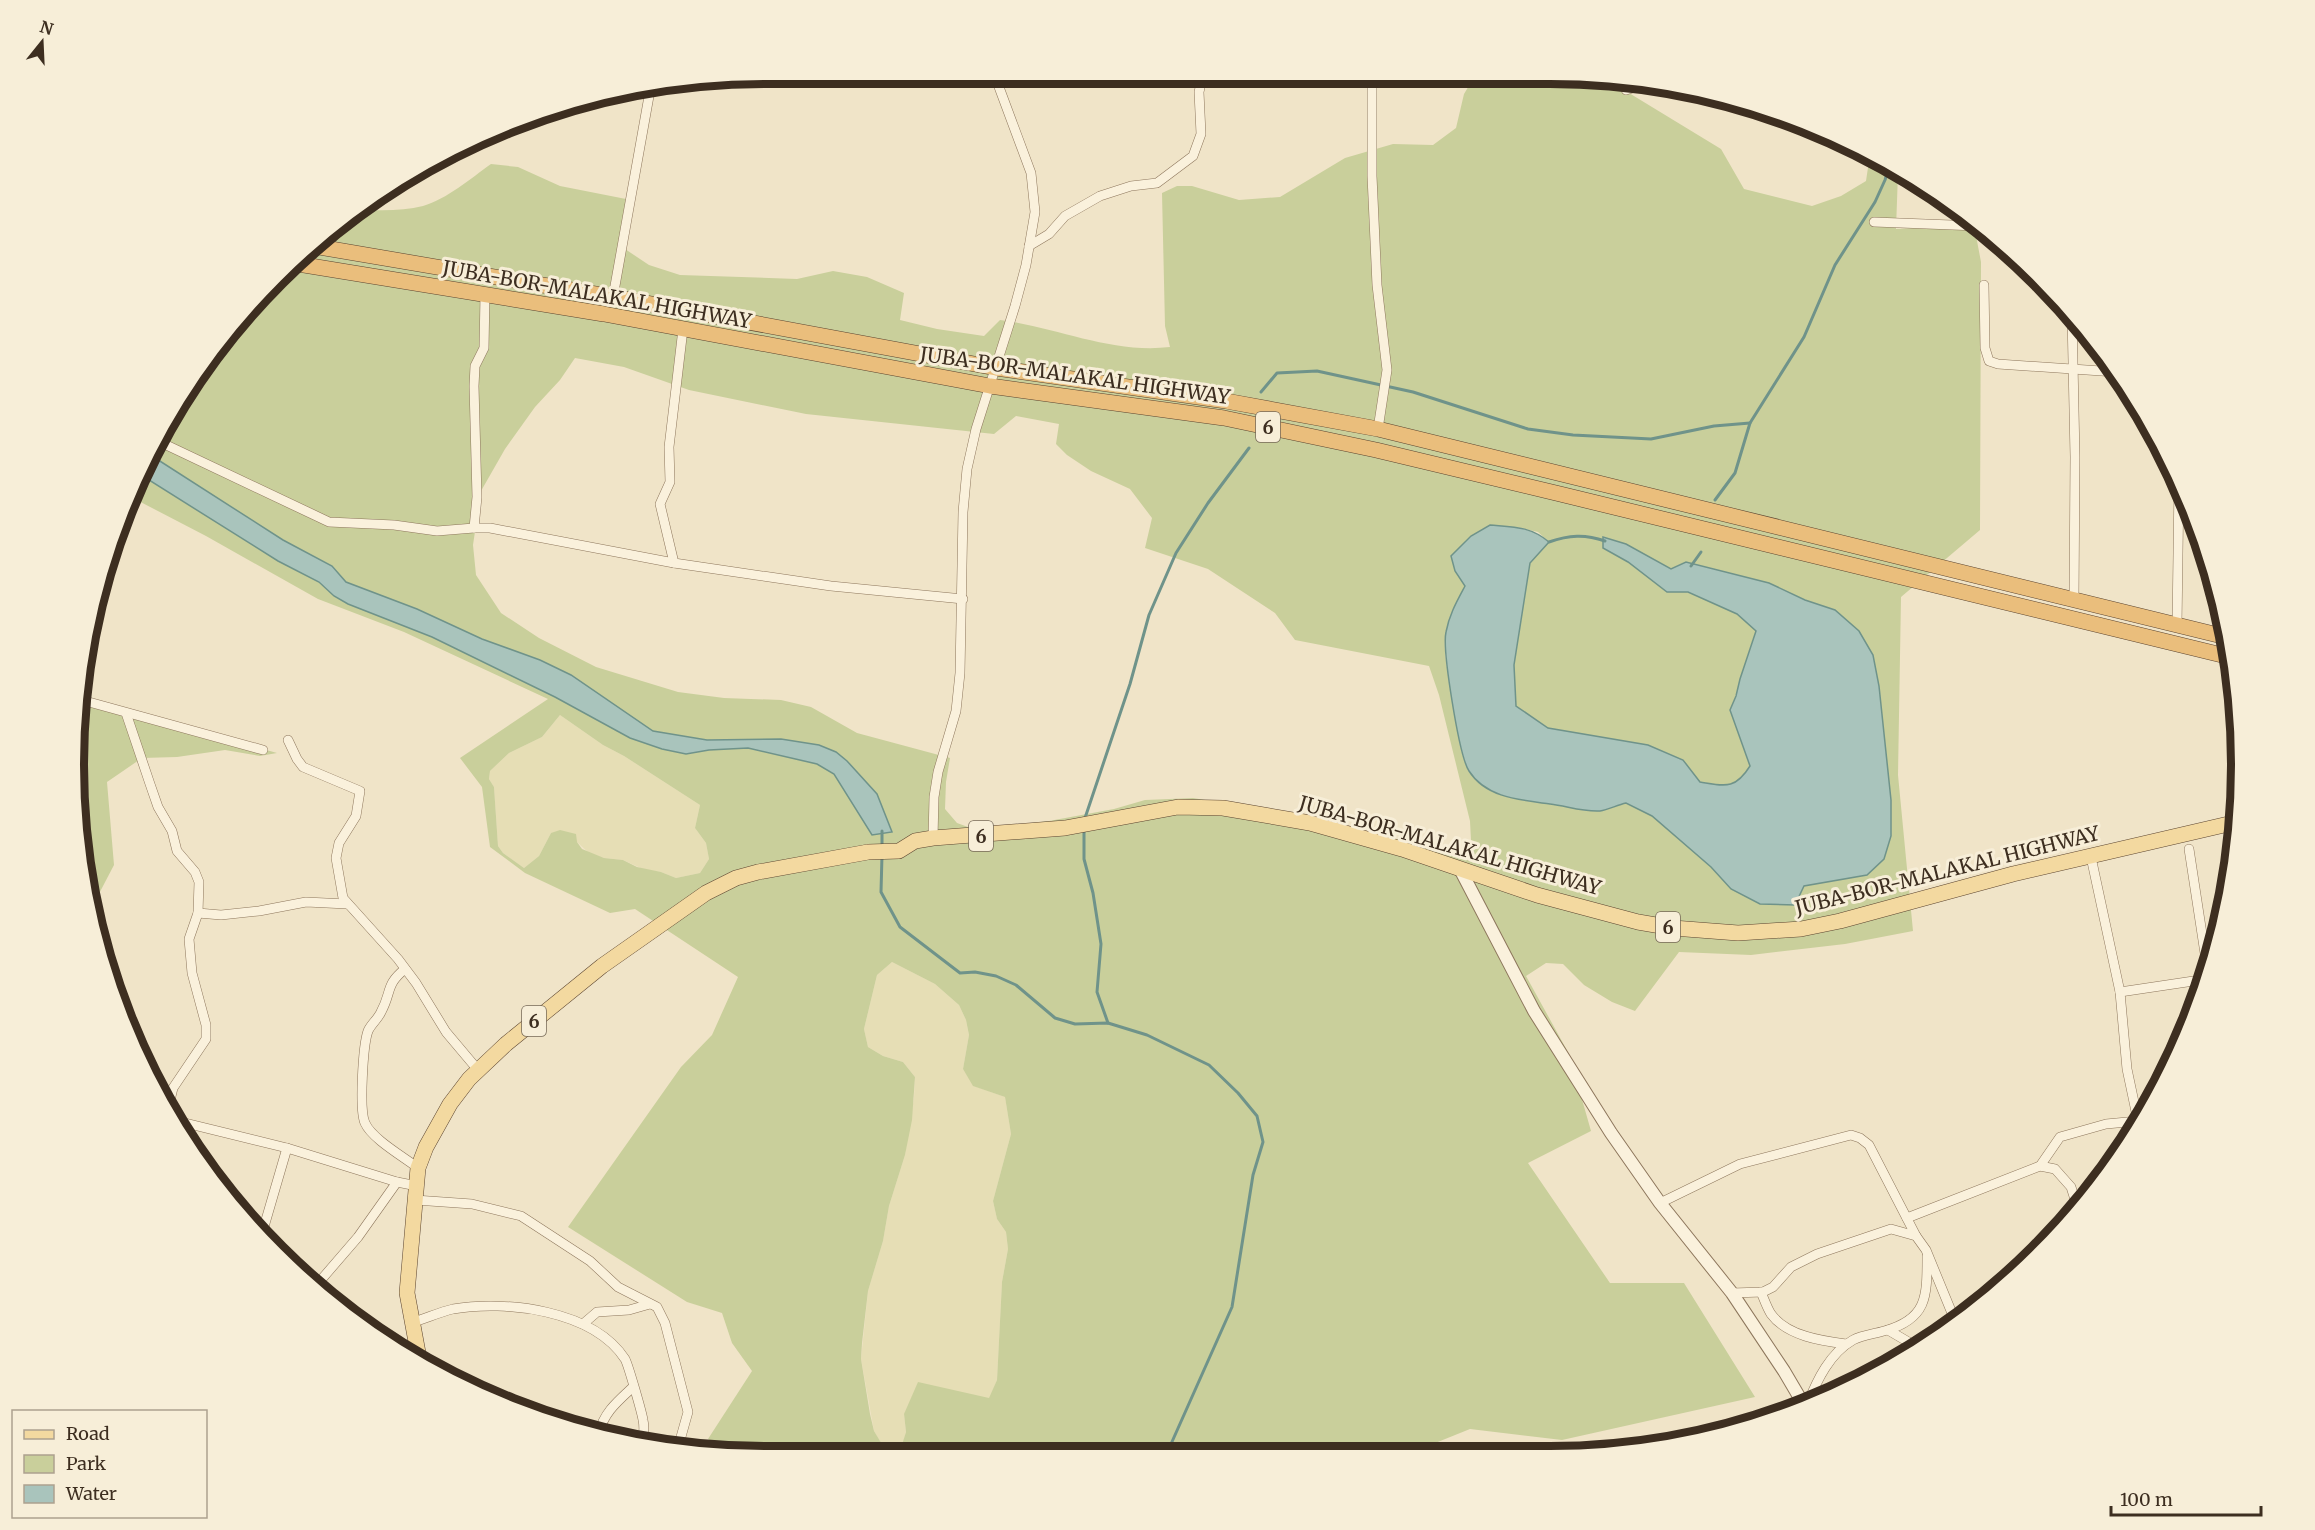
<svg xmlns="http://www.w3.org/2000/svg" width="2315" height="1530" font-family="Merriweather,serif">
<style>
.farmland{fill:#e6deb5}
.green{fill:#c9cf9b;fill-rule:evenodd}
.water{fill:#a9c4bc;stroke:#6f938a;stroke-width:1.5}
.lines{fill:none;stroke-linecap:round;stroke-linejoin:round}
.stream{stroke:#6f938a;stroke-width:3}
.minor-casing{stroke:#8d765c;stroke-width:10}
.tertiary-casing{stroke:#8d765c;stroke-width:14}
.primary-casing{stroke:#5b4430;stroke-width:16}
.trunk-casing{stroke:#5b4430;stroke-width:16}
.minor{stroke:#faf1dc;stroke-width:9}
.tertiary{stroke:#faf1dc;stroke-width:12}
.primary{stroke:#f3d9a0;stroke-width:15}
.trunk{stroke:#eabe7c;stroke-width:15}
.labels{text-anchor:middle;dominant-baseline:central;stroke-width:6;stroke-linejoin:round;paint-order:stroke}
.shield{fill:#f7eed8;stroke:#756857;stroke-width:1.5}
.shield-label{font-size:18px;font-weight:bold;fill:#3d2e20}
.street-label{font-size:20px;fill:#3d2e20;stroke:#f7eed8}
.rim{fill:none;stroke:#3d2e20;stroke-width:8}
</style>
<rect width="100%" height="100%" fill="#f0e4c8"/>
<g class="farmland">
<polygon points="560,715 603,745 624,756 700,805 695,828 706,843 709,859 700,873 676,878 661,872 645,870 623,860 604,858 589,853 577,842 551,833 539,856 524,868 503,853 498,846 494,787 489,779 490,771 509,753 542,737"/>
<polygon points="892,962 935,984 959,1005 966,1020 969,1035 963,1069 974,1086 1005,1097 1011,1134 993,1201 997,1219 1006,1232 1008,1249 1002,1282 997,1380 990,1398 904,1414 906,1432 902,1448 883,1447 874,1431 861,1359 868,1291 883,1241 889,1206 905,1155 914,1098 915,1077 903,1062 883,1056 868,1047 864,1029 877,975"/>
</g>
<g class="green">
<path d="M1473 79H1606L1721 149 1744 189 1812 206 1841 196 1866 181 1870 154 1898 173 1896 229 1974 225 1981 262 1980 530 1901 597 1898 775 1913 931 1845 944 1751 955 1679 952 1635 1011 1612 1002 1584 985 1563 964 1546 963 1526 976 1569 1054 1591 1131 1528 1163 1610 1283H1684L1755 1397 1562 1440 1470 1429 1408 1454 726 1451 708 1439 752 1371 732 1343 722 1313 687 1302 568 1227 681 1067 712 1035 738 977 635 909 610 913 525 873 490 847 482 787 460 758 548 699 404 632 318 599 206 536 129 496 141 475 278 561 319 582 334 596 348 604 432 637 555 697 630 738 662 749 686 754 709 750 748 748 817 764 834 774 872 835 877 794 847 761 781 739 707 740 653 731 571 676 540 660 482 639 417 609 346 582 332 566 283 540 152 456 217 344 276 276 357 209C378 211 403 211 423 206 447 199 470 179 491 164L518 167 560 186 626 199 622 247 649 265 680 275 797 279 833 271 867 277 904 293 900 320 937 329 984 336 1000 320C1057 327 1111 354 1170 347L1165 326 1162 193 1177 186H1192L1239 200 1280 197 1345 158 1393 144 1433 145 1456 128 1464 94ZM575 358 624 367 689 390 806 414 994 434 1016 416 1059 424 1056 444 1067 455 1091 471 1130 489 1152 518 1145 548 1208 569 1275 613 1295 640 1429 666 1439 695 1470 821 1472 860 1323 820 1193 798 1145 800 1114 809 1049 821 991 828 968 827 957 823 945 809 946 782 950 758 857 733 811 707 781 700 724 698 678 692 596 667 539 638 501 613 476 575 473 545 481 491 505 449 535 407 560 380ZM1517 527 1538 532 1549 542 1530 563 1514 665 1516 706 1548 728 1648 745 1683 760 1700 782C1725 786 1735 790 1750 766L1730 710C1741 685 1746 656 1756 631L1737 614 1688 592H1667L1628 562 1604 549 1650 558 1671 569 1686 562 1769 583 1805 600 1835 610 1859 631 1873 655 1879 686 1891 800V836L1831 880 1804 886 1731 889 1711 867 1652 816 1626 803C1617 805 1608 810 1599 811 1582 812 1567 806 1550 804 1521 800 1486 798 1469 771 1460 757 1455 713 1452 695 1449 676 1442 651 1446 632 1455 589 1489 559 1517 527ZM560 715 603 745 624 756 700 805 695 828 706 843 709 859 700 873 676 878 661 872 637 867 623 860 604 858 582 849 577 842 576 834 560 830 551 833 539 856 524 868 503 853 498 846 494 787 489 779 490 771 509 753 542 737ZM892 962 935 984 959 1005 966 1020 969 1035 963 1069 973 1086 1005 1097 1011 1134 993 1201 997 1219 1006 1232 1008 1249 1002 1282 997 1380 989 1398 918 1382 904 1414 906 1432 901 1448 883 1446 874 1431 870 1414 861 1359 862 1343 868 1291 883 1241 889 1206 905 1155 912 1120 915 1077 903 1062 883 1056 868 1047 864 1029 877 975Z"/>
<path d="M79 698 277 753 260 756 225 750 177 757 142 758 107 782 114 865 91 909C80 839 67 769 79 698Z"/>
</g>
<g class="water">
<polygon points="152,456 283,540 332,566 346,582 417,609 482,639 540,660 571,675 653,731 707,740 781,739 819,745 836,752 847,761 877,794 892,832 872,835 834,774 817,764 748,748 709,750 686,754 662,749 630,738 555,697 432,637 348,604 334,596 319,582 278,561 141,475"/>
<path d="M1490 525C1513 527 1530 526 1549 542L1530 563 1514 665 1516 706 1548 728 1648 745 1683 760 1700 782C1725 786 1735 790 1750 766L1730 710 1736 696 1740 679 1756 631 1737 614 1688 592H1667L1628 562 1603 548V537L1626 544 1671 569 1686 562 1769 583 1805 600 1835 610 1859 631 1873 655 1879 686 1891 800V836L1884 859 1867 875 1804 886 1795 905 1760 904 1731 889 1711 867 1652 816 1626 803C1617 805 1608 810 1600 811 1582 812 1567 806 1550 804 1521 800 1486 798 1469 771 1459 756 1442 649 1446 632 1449 615 1457 601 1465 586L1455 571 1451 556 1471 536Z"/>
</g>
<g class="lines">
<g class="stream">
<polyline points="1261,392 1277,373 1317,371 1413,392 1528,429 1573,435 1651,439 1714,426 1750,423"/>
<polyline points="1715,500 1735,473 1750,423 1804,337 1835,265 1875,202 1885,180 1889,167"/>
<path d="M1549 542C1569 535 1585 534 1605 541"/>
<polyline points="1691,566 1701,552"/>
<polyline points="1085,818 1130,684 1149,615 1176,553 1208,503 1249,448"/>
<polyline points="1084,828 1084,859 1093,893 1101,944 1097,992 1108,1023"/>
<polyline points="882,846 882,831"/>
<polyline points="882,855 881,892 900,927 960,973 975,972 996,976 1016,985 1055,1018 1075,1024 1108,1023 1147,1035 1209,1065 1238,1093 1257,1116 1263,1142 1253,1175 1232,1307 1167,1453"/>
</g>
<defs>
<g id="minor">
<polyline points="1372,79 1372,176 1377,285 1387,370 1378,429"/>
<polyline points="1626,90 1651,82"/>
<polyline points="1874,222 1978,226"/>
<polyline points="1029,246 1049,234 1065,216 1100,196 1131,186 1157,183 1193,156 1201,134 1199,92 1202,79"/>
<polyline points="1984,285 1985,348 1989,361 1998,364 2116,372"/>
<polyline points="485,295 484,348 475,366 474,386 477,497 474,528 490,528 674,563"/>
<polyline points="613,297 651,85"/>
<polyline points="2072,315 2075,457 2074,600"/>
<polyline points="683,329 669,447 670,482 660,504 674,563 831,586 963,599"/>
<polyline points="160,442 329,522 394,525 437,531 474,528"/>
<polyline points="2177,626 2179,482"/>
<polyline points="78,699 263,750"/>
<polyline points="126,713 150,784 158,807 172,831 177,851 195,872 199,882 198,913 189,939 192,973 206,1025 206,1039 173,1088 167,1113"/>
<polyline points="288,740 297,759 303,767 360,791 356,816 339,843 336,858 343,898 398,959 416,983 446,1032 478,1070"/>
<polyline points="933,838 934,797 938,772 956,711 960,673 963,512 967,469 976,429 1015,306 1026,265 1035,212 1031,173 996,79"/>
<polyline points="2189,849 2208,973"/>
<polyline points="2091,857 2120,992 2127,1069 2138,1121 2142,1121"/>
<polyline points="198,913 221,915 259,911 306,902 347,904"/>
<path d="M405 969C385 985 392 992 381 1012 378 1019 371 1024 368 1031 363 1045 359 1110 365 1123 372 1139 404 1157 418 1168"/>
<polyline points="2120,992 2207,979"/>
<polyline points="173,1120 287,1148 397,1182 417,1186"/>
<polyline points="2040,1166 2060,1137 2106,1124 2138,1121"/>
<polyline points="415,1200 472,1204 521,1216 590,1261 618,1287 657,1307 665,1323 688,1412 677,1451"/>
<polyline points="1660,1203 1740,1164 1851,1135 1860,1138 1869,1145 1916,1236"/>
<polyline points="1907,1218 2040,1166 2055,1169 2071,1187 2078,1209"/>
<polyline points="261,1237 287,1148"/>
<polyline points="314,1288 358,1237 397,1182"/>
<path d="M1761 1292C1764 1299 1767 1308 1771 1314 1787 1336 1822 1341 1846 1344"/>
<polyline points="1732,1293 1763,1292 1773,1287 1791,1267 1817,1254 1891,1229 1916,1236 1926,1250 1956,1323"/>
<path d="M414 1322C427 1318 440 1312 453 1309 506 1300 593 1310 625 1359 628 1364 642 1413 643 1420 645 1428 643 1436 643 1443"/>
<polyline points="583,1324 597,1312 629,1310 650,1304"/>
<polyline points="1888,1330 1917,1347"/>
<path d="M1808 1403C1817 1380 1830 1353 1853 1340 1862 1335 1874 1334 1884 1331 1928 1319 1927 1296 1927 1256"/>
<path d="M599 1433C604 1412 618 1401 633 1387"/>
</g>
<polyline id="tertiary" points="1460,869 1534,1011 1611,1133 1660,1203 1732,1293 1784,1371 1804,1405"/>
<polyline id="primary" points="419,1358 407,1293 418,1168 426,1147 450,1104 469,1079 506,1044 602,966 706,893 736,878 758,872 868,852 899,851 915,841 933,838 1065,828 1178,807 1223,808 1310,823 1402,849 1537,895 1638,922 1673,928 1738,933 1801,929 1840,921 2013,874 2237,822"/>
<g id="trunk">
<polyline points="313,246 613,297 996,368 1226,401 1378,429 2226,637"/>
<polyline points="292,263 604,314 990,386 1224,418 1376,450 1560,494 2230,657"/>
</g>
</defs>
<use href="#minor" class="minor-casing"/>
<use href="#tertiary" class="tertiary-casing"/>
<use href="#primary" class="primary-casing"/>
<use href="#trunk" class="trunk-casing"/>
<use href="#minor" class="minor"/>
<use href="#tertiary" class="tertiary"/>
<use href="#primary" class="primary"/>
<use href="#trunk" class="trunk"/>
</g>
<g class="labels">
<g class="shield">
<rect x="1256" y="412" width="24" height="30" rx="4.5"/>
<rect x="969" y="821" width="24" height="30" rx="4.5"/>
<rect x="1656" y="912" width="24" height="30" rx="4.5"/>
<rect x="522" y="1006" width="24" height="30" rx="4.5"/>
</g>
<g class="shield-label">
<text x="1268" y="427">6</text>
<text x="981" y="836">6</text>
<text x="1668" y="927">6</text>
<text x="534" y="1021">6</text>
</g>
<g class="street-label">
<text transform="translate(597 294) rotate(10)">JUBA-BOR-MALAKAL HIGHWAY</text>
<text transform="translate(1075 375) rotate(8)">JUBA-BOR-MALAKAL HIGHWAY</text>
<text transform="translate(1450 845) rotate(16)">JUBA-BOR-MALAKAL HIGHWAY</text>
<text transform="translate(1947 870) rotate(-14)">JUBA-BOR-MALAKAL HIGHWAY</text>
</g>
</g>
<path d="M0 0H2315V1530H0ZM765 84H1550A681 681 0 0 1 2231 765V765A681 681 0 0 1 1550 1446H765A681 681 0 0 1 84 765V765A681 681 0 0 1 765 84Z" fill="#f7eed8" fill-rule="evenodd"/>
<path class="rim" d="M765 84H1550A681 681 0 0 1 2231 765V765A681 681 0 0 1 1550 1446H765A681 681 0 0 1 84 765V765A681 681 0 0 1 765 84Z"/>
<rect x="12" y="1410" width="195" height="108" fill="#f7eed8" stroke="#ada18e" stroke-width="1.5"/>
<rect x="24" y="1430" width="30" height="9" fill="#f3d9a0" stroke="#ada18e" stroke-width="1.5"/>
<text x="66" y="1440" font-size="18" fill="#3d2e20">Road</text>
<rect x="24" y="1455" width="30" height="18" fill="#c9cf9b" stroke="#ada18e" stroke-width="1.5"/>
<text x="66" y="1470" font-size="18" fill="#3d2e20">Park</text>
<rect x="24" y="1485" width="30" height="18" fill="#a9c4bc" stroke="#ada18e" stroke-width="1.5"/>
<text x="66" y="1500" font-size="18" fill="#3d2e20">Water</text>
<g transform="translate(42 42) rotate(18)" stroke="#f7eed8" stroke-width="4.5" paint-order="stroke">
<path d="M0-4.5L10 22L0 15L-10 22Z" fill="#3d2e20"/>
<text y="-9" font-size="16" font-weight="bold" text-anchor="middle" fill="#3d2e20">N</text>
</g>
<path d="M2111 1506v9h150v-9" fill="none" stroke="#3d2e20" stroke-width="3"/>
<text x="2120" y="1506" font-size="18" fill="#3d2e20" stroke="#f7eed8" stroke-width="4.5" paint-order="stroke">100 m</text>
</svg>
